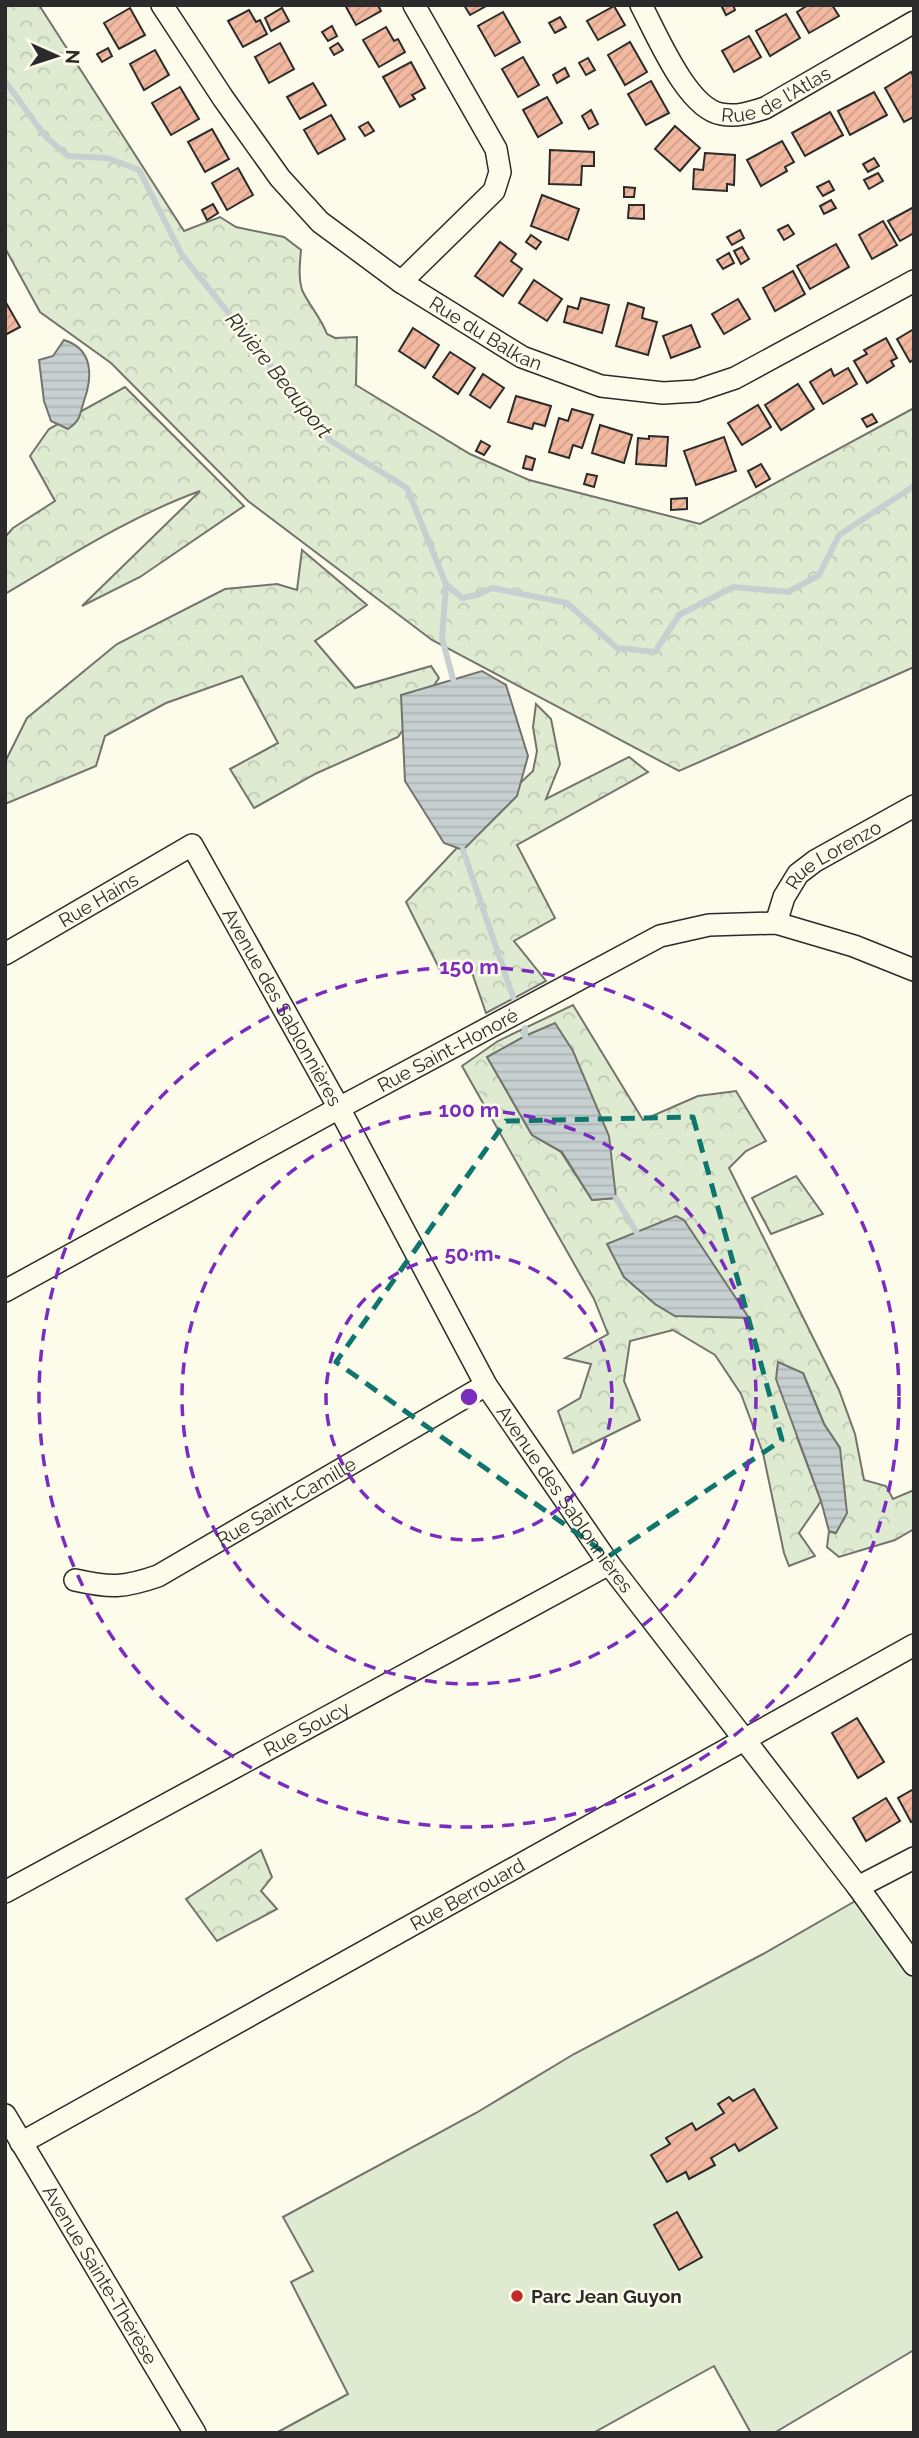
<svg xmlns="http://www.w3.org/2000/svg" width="919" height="2438" font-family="Raleway,sans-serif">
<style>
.forest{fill:url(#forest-crowns);stroke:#74746e;stroke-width:2;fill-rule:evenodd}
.green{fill:#deebd1;stroke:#74746e;stroke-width:2}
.water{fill:url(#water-rules);stroke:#74746e;stroke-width:2}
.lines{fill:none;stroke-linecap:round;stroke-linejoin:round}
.stream{stroke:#c7d0d0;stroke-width:6}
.building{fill:url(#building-hatch);stroke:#2b2b2b;stroke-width:2}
.minor-casing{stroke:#2b2b2b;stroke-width:24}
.minor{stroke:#fdfbea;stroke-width:21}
.marked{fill:none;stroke:#0f766e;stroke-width:5;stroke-dasharray:14 9;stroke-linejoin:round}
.ring{fill:none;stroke:#7b2cbf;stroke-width:3.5;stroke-dasharray:12 9}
.poi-dot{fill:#c62828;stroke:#fdfbea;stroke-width:2.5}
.labels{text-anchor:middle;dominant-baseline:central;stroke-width:5;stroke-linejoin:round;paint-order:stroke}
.street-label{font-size:19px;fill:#2b2b2b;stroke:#fdfbea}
.poi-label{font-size:19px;font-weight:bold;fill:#2b2b2b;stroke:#fdfbea;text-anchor:start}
.water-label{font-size:21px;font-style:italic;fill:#2b2b2b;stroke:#fdfbea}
.centre{fill:#7b2cbf;stroke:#fdfbea;stroke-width:3.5}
.ring-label{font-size:21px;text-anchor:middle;font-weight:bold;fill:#7b2cbf;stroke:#fdfbea;stroke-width:5;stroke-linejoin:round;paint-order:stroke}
</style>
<defs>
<pattern id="forest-crowns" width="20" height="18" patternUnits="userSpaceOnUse" patternTransform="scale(1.75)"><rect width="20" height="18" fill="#deebd1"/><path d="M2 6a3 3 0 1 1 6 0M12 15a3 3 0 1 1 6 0" fill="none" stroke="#bfcab4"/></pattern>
<pattern id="water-rules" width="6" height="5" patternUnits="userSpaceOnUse" patternTransform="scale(1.75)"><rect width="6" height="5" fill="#c7d0d0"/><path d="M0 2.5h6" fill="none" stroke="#abb3b3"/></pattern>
<pattern id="building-hatch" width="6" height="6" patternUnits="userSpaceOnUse" patternTransform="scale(1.75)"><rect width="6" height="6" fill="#f2b8a0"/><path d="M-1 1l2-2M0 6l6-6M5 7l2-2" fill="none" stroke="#d09e8a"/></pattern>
</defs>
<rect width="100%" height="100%" fill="#fdfbea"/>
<g class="forest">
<path d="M5 5H39L184 231 220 217 236 227 284 237 301 250C300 263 298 277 302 290 309 305 321 318 327 334L335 338 357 337 356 385 470 454 529 480 700 524 914 408V667L679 771 432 640 248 501 111 363 40 312 5 248Z"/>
<path d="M125 387 244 506 140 577 82 606 200 491C131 516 68 557 5 594V537L13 528 55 501 30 456 49 429Z"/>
<polygon points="302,550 367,605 315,641 355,688 431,666 439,678 398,737 317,773 254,808 230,769 278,743 242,676 166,703 105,736 96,766 5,804 5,762 27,718 117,644 225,589 277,584 297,590"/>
<polygon points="536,704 551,719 560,764 546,799 629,757 648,772 517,845 555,918 514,941 546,981 486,1013 469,964 442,974 406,902 504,798 533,771 537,751 533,727"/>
<path d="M573 1005 643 1120 698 1096 736 1091 766 1141 746 1151 729 1168 839 1390 855 1434 864 1480 886 1486 893 1499 914 1490V1529L895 1540 839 1557 827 1547 829 1531 836 1533 840 1448 824 1424 803 1373 797 1437 821 1501 799 1533 815 1556 789 1566 784 1553 763 1453 741 1394 715 1355 673 1330 630 1341 624 1381 640 1420 573 1453 558 1411 580 1398 591 1364 565 1358 608 1334 594 1299 462 1066 498 1041ZM487 1057 615 1198 592 1200 561 1152 532 1135ZM637 1233 675 1316 655 1304 624 1277 608 1244Z"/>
<polygon points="796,1176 823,1214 771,1234 752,1198"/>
<polygon points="261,1850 272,1877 261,1891 277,1909 217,1941 186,1899"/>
</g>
<polygon class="green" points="864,1896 914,1965 914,2350 774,2433 751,2433 714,2366 593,2433 276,2433 348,2394 291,2282 313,2271 283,2217 476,2113 574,2054 763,1954"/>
<g class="water">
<path d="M64 340C93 349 93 376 84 401 79 416 81 420 68 429L51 421 44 401 39 360 53 356Z"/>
<polygon points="482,671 506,685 528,756 517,796 463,850 444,843 405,781 401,695"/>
<polygon points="555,1023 573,1051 609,1136 616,1198 592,1200 562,1152 532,1135 487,1057 525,1036"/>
<polygon points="676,1216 684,1220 749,1318 675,1316 655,1304 624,1277 607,1244"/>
<polygon points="778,1362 803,1373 824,1424 840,1448 847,1513 836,1533 829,1531 821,1501 776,1379"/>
</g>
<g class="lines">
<g class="stream">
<polyline points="5,81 45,136 68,156 107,158 139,170 182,255 331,441 407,488 446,584 462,598 477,595 492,588 567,603 617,648 655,652 679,615 733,587 788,592 819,575 839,535 914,486"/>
<polyline points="446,585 442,638 453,679"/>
<polyline points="463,850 513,997"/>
<polyline points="525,1028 525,1036"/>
<polyline points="616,1198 637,1233"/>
</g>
</g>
<g class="building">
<polygon points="345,5 378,5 381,11 356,25"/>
<polygon points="464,5 488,5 470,15"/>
<polygon points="721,5 733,5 735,10 726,15"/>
<polygon points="808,5 832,5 839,16 809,33 797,12"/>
<polygon points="614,6 625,25 598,40 587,21"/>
<polygon points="130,8 145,35 119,49 104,23"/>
<polygon points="282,8 289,21 271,31 265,18"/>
<polygon points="249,10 256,22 260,20 267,34 243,47 228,21"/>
<polygon points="503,12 520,42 495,56 478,26"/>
<polygon points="786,14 800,38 770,56 756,31"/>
<polygon points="560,17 566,27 555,33 549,23"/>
<polygon points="332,26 337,36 328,41 322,32"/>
<polygon points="386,27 394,41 398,39 405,52 379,67 363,40"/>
<polygon points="749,36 761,57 734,72 722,51"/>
<polygon points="630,42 647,72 625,85 608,55"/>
<polygon points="280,43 294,69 269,83 255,57"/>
<polygon points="338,43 343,50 334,55 330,48"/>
<polygon points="108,48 112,56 102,62 97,54"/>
<polygon points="155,50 169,75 144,90 130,64"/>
<polygon points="523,57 539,85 518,97 502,69"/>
<polygon points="588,58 595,70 586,75 579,63"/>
<polygon points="411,62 425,88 412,95 415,99 400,107 383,77"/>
<polygon points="565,68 569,76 557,83 553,75"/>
<polygon points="911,72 914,77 914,117 904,122 885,88"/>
<polygon points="651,81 669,113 646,125 628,94"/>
<polygon points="313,83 326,105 300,119 287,97"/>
<polygon points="180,87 199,119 171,135 152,103"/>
<polygon points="874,92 887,115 850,135 838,111"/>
<polygon points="547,97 562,123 538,137 523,110"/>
<polygon points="591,110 598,124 589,129 582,116"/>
<polygon points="830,112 843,135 805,156 792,133"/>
<polygon points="331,115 345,139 318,154 304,130"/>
<polygon points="368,122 374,131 365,136 359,127"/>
<polygon points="675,126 700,148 680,171 655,149"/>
<polygon points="212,129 229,159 205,172 188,142"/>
<polygon points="782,141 794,162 785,167 787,171 761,186 747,160"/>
<polygon points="550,150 594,152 594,166 582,166 581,185 549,184"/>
<polygon points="705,153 735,155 734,185 727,184 727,191 693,189 694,169 703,170"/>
<polygon points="874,158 879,166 868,172 863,164"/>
<polygon points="238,168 253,195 227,210 212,183"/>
<polygon points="878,173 883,181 869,189 864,180"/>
<polygon points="829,181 834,190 823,196 817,187"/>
<polygon points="624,187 635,188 634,197 624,197"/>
<polygon points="542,195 579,209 568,240 531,226"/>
<polygon points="831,200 836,208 824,214 820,206"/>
<polygon points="213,204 218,213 207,220 202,210"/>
<polygon points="629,205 644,205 644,219 628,218"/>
<polygon points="914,207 914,233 900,241 888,221"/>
<polygon points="883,221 897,245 872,259 859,235"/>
<polygon points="788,225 794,234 784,240 778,230"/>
<polygon points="740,230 744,238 732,245 727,237"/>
<polygon points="531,235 541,242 536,249 526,242"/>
<polygon points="500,242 516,254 511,261 522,269 503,296 475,276"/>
<polygon points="836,244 849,267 810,289 797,266"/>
<polygon points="742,247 749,259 741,264 734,251"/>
<polygon points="729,253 734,263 723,269 717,260"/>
<polygon points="793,271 805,294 775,311 763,288"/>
<polygon points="534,280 562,299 547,321 519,303"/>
<polygon points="581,298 609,305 602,333 564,322 568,306 578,309"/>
<polygon points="738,299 750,319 724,334 712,314"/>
<polygon points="5,301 20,327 5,335"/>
<polygon points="628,303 644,308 642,318 657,322 648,355 616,346"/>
<polygon points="691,325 700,347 671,358 663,336"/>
<polygon points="413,328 439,345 425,368 399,351"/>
<polygon points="914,329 914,360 910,362 897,339"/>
<polygon points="886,338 897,358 891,361 894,366 867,383 854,361 867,354 864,350"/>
<polygon points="450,352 475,368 458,394 433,377"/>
<polygon points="848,368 857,384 823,404 810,382 831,369 834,376"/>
<polygon points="483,374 504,388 490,408 470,395"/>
<polygon points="798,384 814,409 781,430 765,405"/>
<polygon points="516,396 551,406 545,426 534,423 532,429 508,422"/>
<polygon points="758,405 771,427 742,445 728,423"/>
<polygon points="572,409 593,415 582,448 573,445 569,458 549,452 559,418 568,421"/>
<polygon points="872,414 877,422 867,427 862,419"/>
<polygon points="600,425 632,435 624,463 592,453"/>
<polygon points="649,436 668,437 666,466 636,464 638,438 649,439"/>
<polygon points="724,437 736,471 696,485 684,451"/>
<polygon points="481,441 490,446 484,455 476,451"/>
<polygon points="526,456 535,459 532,470 523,468"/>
<polygon points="761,464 770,479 756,487 748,471"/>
<polygon points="587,474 597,476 594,487 584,484"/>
<polygon points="687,498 687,509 671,510 671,499"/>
<polygon points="857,1718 884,1762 858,1778 832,1733"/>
<polygon points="914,1789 914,1820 911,1822 898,1798"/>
<polygon points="886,1798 900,1821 866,1841 853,1818"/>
<polygon points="754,2089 777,2128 739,2151 735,2144 711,2158 715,2165 689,2179 686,2172 667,2182 651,2155 670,2144 666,2138 692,2123 696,2130 724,2113 718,2104 729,2097 733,2101"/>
<polygon points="677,2212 702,2257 679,2270 654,2225"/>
</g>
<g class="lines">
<defs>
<g id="minor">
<path id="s1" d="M162 5 223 98 280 178 320 222 401 282 522 357 601 386 663 393 696 391 735 378 914 281"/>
<path id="s2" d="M641 5C657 35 687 108 721 114 736 117 750 113 765 108L914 22"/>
<polyline points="401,282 494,191 500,172 496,149 414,5"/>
<path id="s3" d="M776 923 784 897 798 874 815 861 914 806"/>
<path id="s4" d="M5 954 192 845 339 1108 486 1385 609 1564 858 1887 914 1965"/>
<path id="s5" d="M5 1291 339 1108 660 936 709 925 776 923 854 946 914 970"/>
<path id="s6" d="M75 1580C111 1588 123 1588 158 1576L486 1385"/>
<polyline points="858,1887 914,1858"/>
<path id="s7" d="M5 1892 609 1564"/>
<path id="s8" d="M5 2115 195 2433"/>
<path id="s9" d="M21 2143 914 1645"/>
</g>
</defs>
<use href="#minor" class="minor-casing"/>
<use href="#minor" class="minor"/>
</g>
<path class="marked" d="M693 1117 782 1440 609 1556 336 1362 506 1121Z"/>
<g class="ring">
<circle cx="469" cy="1397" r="143"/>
<circle cx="469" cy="1397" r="287"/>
<circle cx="469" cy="1397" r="430"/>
</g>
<circle class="poi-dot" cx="517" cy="2296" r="7"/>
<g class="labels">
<g class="street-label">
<text stroke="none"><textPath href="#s2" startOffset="198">Rue de l'Atlas</textPath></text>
<text stroke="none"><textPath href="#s1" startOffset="469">Rue du Balkan</textPath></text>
<text stroke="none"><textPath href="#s3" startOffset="94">Rue Lorenzo</textPath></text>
<text stroke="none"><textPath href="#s4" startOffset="108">Rue Hains</textPath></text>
<text stroke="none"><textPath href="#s4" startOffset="402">Avenue des Sablonnières</textPath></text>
<text stroke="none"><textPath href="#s5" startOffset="504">Rue Saint-Honoré</textPath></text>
<text stroke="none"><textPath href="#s4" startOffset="970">Avenue des Sablonnières</textPath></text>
<text stroke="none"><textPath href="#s6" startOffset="233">Rue Saint-Camille</textPath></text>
<text stroke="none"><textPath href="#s7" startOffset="343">Rue Soucy</textPath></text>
<text stroke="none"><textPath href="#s9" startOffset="511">Rue Berrouard</textPath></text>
<text stroke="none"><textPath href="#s8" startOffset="186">Avenue Sainte-Thérèse</textPath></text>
</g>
<g class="poi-label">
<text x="531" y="2296">Parc Jean Guyon</text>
</g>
<g class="water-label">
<text transform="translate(279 375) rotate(51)">Rivière Beauport</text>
</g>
</g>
<circle cx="469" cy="1397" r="10" class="centre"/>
<g class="ring-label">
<text x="469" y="974">150 m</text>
<text x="469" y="1117">100 m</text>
<text x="469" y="1261">50 m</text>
</g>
<rect width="919" height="2438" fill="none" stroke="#2b2b2b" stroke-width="14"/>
<g transform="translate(56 56) rotate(93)" stroke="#fdfbea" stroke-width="5" paint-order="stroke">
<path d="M0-5L12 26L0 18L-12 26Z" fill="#2b2b2b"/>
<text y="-10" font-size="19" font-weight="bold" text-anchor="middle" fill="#2b2b2b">N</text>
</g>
</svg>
